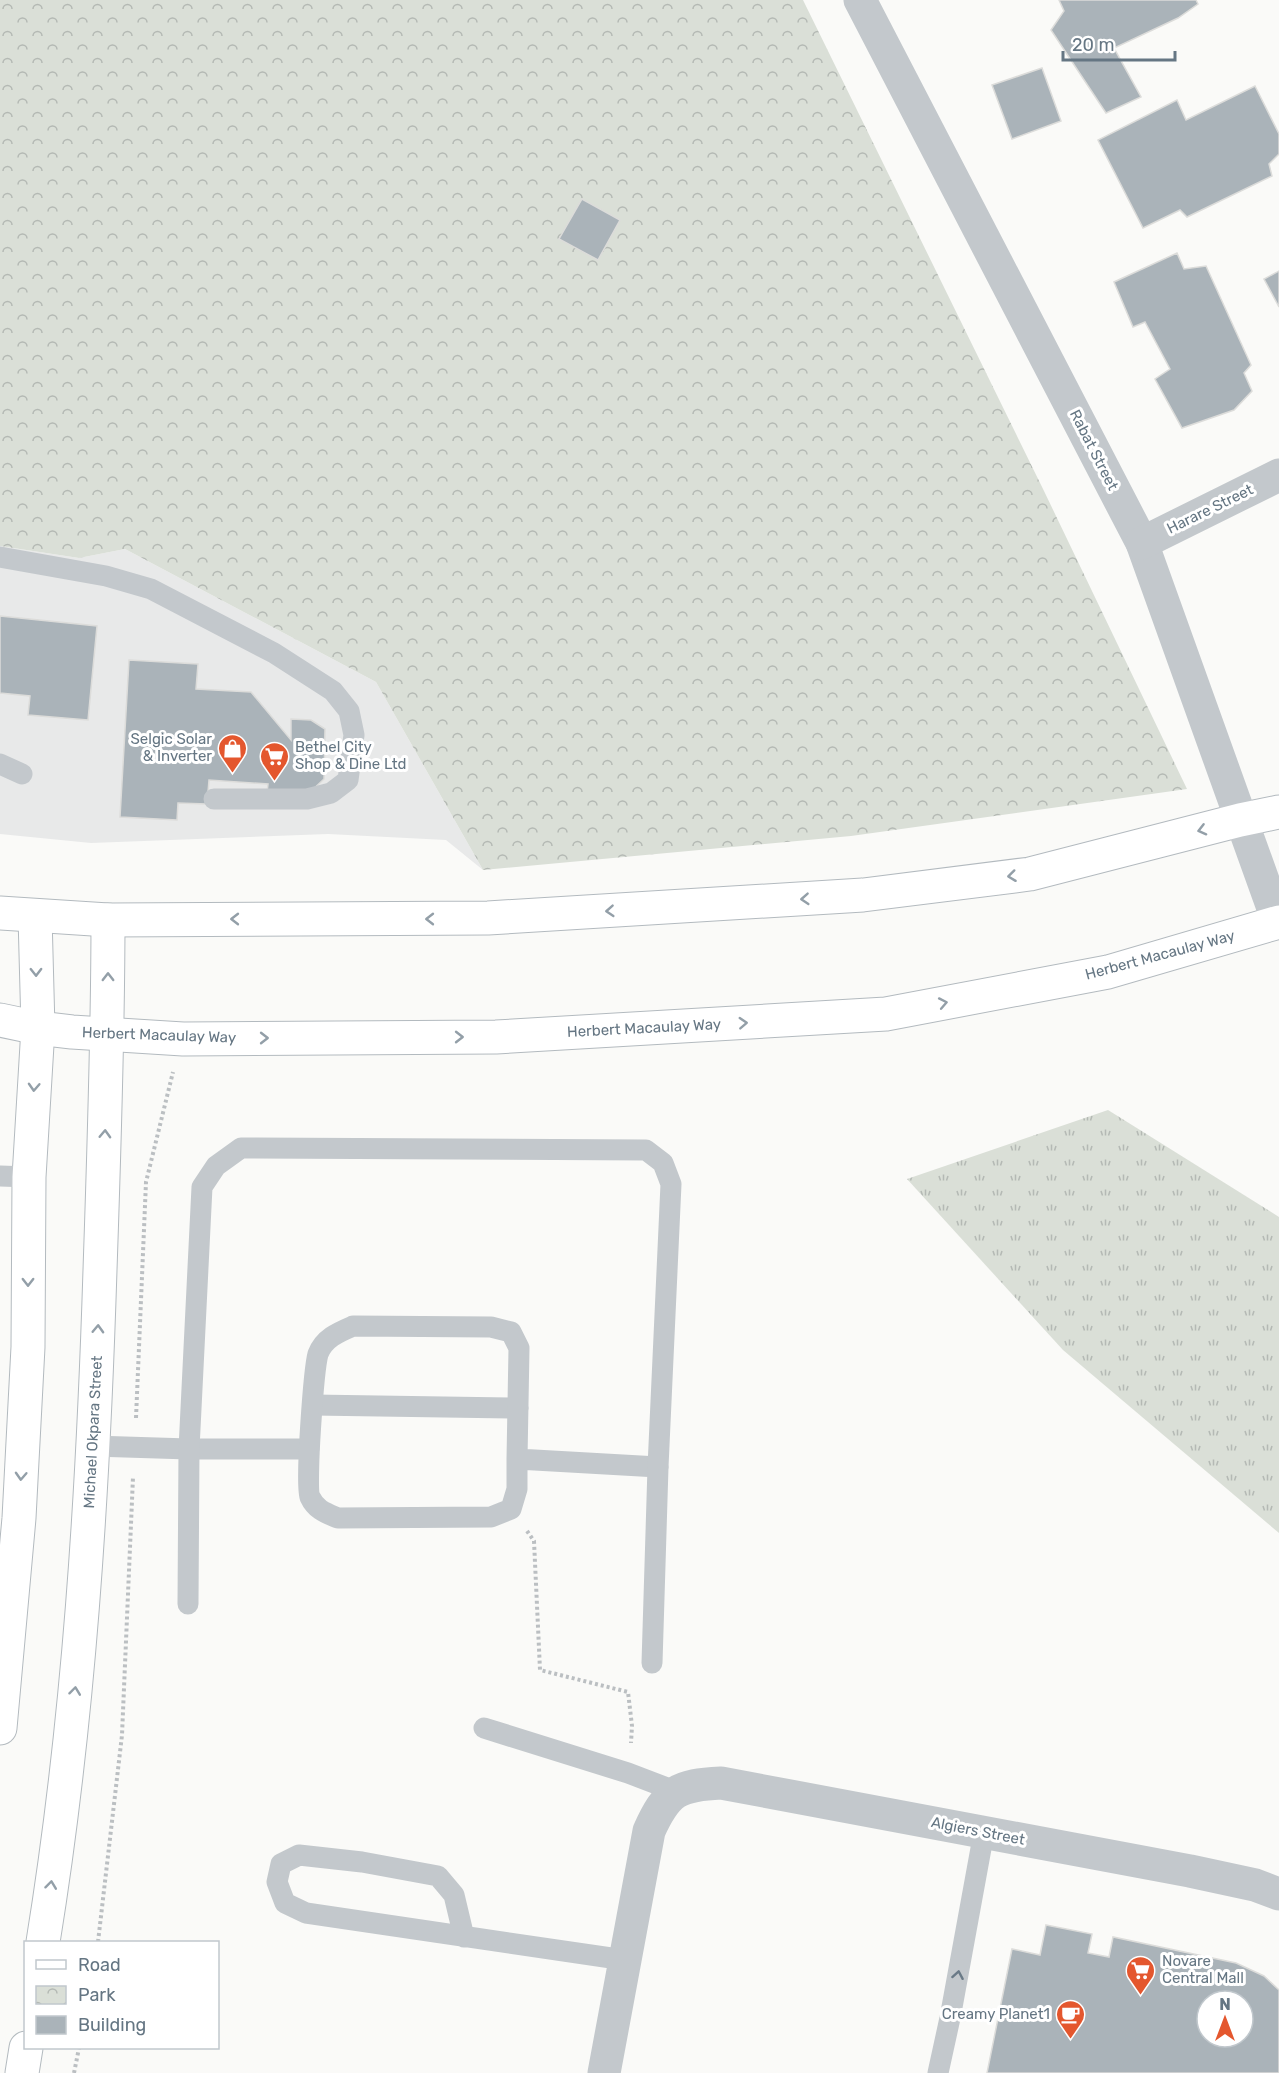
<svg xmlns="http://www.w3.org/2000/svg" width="1279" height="2073" font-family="Rubik,sans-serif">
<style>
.built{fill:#e8e9e9}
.grass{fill:url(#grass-tufts)}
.park{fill:url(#park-crowns)}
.building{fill:#aab3b9;stroke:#dcdcda;stroke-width:1.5;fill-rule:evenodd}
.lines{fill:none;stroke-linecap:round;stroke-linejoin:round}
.secondary-casing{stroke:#b3babf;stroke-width:35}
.path{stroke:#bbbfc2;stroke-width:4;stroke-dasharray:3 3;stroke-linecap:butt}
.lane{stroke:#c3c8cc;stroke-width:21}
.street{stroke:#c3c8cc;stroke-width:33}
.secondary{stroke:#fff;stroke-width:33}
.oneway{stroke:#939fa8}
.oneway2{stroke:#6a7a87}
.labels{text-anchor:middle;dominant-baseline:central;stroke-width:6;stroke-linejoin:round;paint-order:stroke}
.street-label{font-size:15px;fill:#657683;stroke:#fff}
.poi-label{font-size:15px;fill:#657683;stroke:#fff;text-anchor:end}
</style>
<defs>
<pattern id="grass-tufts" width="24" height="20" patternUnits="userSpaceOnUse" patternTransform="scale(1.5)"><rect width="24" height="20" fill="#dadfd7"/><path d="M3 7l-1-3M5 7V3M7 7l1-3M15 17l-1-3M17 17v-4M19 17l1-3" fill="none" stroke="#b4b9b4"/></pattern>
<pattern id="park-crowns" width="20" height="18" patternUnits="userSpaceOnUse" patternTransform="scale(1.5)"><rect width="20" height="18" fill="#dadfd7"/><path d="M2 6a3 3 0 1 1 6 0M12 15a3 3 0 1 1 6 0" fill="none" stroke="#b4b9b4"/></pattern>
</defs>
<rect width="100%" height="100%" fill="#fafaf8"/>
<polygon class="built" points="0,546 79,558 125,549 376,682 483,870 446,840 328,834 91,843 0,834"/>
<polygon class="grass" points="1108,1110 1279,1217 1279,1533 1063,1350 907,1179"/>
<polygon class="park" points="0,0 803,0 1044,491 1187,789 851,836 483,870 376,682 125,549 79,558 0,546"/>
<g class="building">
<polygon points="1059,0 1196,0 1198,4 1178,18 1114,48 1141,97 1106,113 1051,30 1064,11"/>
<polygon points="1042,68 1061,121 1012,139 992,85"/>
<polygon points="1255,86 1279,134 1279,154 1269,164 1272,176 1187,217 1180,210 1143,228 1098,140 1177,100 1186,120"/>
<polygon points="582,199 620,220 598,260 559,239"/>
<polygon points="1177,253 1184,269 1206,266 1251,365 1244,373 1252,391 1234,410 1182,428 1155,379 1170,369 1145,322 1133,327 1114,282"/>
<polygon points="1279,271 1279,307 1264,279"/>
<polygon points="0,616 97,626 88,720 28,715 30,696 0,693"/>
<polygon points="129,660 198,664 196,689 251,692 291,740 291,719 311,720 325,729 324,779 307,795 267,793 268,784 209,780 207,804 178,803 177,820 120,817"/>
<path d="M1046 1925 1092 1934 1088 1953 1109 1957 1113 1937 1236 1963 1264 1976 1279 1990V2073H987L1012 1949 1040 1955ZM1207 2001H1243V2037H1207Z"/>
</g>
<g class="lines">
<defs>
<g id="secondary">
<polyline points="0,913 108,920 488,918 863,895 1030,874 1240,820 1279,812"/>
<polyline points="0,1020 38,1028 72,1032 183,1039 496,1037 886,1014 1108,972 1279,922"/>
<polyline points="0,1728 19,1518 28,1347 29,1177 38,1028 35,916"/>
<path d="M43 1942C79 1720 93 1495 100 1270 104 1153 108 1037 108 920"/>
<polyline points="22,2073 26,2048"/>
</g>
</defs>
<use href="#secondary" class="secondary-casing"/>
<g class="path">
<polyline points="136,1418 146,1182 173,1072"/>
<polyline points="527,1531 534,1541 540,1670 628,1692 632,1726 631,1743"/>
<polyline points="98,1942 122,1735 133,1477"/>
<polyline points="74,2073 79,2048"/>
</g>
<g class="lane">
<polyline points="0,557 106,576 151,589 274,653 333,691 349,711 354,735 348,780 331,793 307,799 214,799"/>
<polyline points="0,764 22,774"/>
<polyline points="0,1176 29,1177"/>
<polyline points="313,1405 518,1408"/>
<polyline points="93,1446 189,1449 309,1449"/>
<path d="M517 1459V1489L511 1509 491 1517 338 1518C326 1513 316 1510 310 1497 305 1486 314 1368 318 1354 324 1338 339 1332 353 1326L491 1327 511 1332 519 1348 517 1459 658 1467"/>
<polyline points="188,1604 189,1449 202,1187 216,1166 241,1148 646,1150 663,1163 671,1184 658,1467 652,1663"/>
<polyline points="484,1728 628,1773 675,1791"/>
<polyline points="464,1937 454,1895 438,1876 362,1862 299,1855 281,1864 277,1882 285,1903 306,1913 625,1960"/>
<polyline points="938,2073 950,2018 984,1832"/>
</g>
<g class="street">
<polyline points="860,0 1142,543 1278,922"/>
<polyline points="1142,543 1279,475"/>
<path d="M604 2073 649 1831C667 1791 678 1785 721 1783L1190 1871 1255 1885 1279 1894"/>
</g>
<use href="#secondary" class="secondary"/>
</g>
<defs><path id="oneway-chevron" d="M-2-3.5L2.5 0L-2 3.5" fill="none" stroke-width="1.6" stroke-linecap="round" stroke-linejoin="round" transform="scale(1.5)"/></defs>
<g class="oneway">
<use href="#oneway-chevron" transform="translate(1202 830) rotate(166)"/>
<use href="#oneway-chevron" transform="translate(1012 876) rotate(173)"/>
<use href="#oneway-chevron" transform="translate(805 899) rotate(176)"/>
<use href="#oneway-chevron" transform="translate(610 911) rotate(176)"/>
<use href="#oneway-chevron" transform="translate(235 919) rotate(180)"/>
<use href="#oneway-chevron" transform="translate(430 919) rotate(180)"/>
<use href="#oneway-chevron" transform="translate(36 972) rotate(89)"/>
<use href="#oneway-chevron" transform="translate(108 977) rotate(-90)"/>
<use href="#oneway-chevron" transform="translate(943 1003) rotate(-11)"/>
<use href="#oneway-chevron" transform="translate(743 1023) rotate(-3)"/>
<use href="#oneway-chevron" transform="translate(459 1037)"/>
<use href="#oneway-chevron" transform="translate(264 1038)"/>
<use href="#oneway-chevron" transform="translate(34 1087) rotate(93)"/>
<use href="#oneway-chevron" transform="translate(105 1134) rotate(-88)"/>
<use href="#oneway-chevron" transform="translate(28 1282) rotate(90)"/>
<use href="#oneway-chevron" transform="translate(98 1329) rotate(-88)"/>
<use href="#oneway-chevron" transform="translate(21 1476) rotate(93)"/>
<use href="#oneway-chevron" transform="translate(75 1691) rotate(-83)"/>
<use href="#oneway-chevron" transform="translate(51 1885) rotate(-83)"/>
</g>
<use class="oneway2" href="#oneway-chevron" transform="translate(958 1975) rotate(-80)"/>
<defs>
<symbol id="shop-pin" viewBox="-11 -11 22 30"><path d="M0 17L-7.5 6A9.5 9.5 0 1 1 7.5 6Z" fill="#e4572e" stroke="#fff"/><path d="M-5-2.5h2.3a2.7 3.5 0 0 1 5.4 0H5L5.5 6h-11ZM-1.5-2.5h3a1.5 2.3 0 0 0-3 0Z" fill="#fff"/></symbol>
<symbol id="supermarket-pin" viewBox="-11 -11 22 30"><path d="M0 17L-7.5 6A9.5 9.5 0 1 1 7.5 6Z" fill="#e4572e" stroke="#fff"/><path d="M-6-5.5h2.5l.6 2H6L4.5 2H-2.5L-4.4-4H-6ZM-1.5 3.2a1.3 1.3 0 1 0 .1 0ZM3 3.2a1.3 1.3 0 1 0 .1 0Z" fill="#fff"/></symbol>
<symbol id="cafe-pin" viewBox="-11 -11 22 30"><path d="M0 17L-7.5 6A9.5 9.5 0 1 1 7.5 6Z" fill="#e4572e" stroke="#fff"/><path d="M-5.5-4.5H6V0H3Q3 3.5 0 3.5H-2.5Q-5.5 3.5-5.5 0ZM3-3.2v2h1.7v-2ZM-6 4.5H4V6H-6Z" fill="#fff"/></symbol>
</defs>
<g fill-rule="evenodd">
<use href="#shop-pin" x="216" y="732" width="33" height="45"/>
<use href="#supermarket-pin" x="258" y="740" width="33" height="45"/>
<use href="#supermarket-pin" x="1124" y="1954" width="33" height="45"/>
<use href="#cafe-pin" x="1054" y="1998" width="33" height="45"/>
</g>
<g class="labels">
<g class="street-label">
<text transform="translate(1094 450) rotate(63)">Rabat Street</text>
<text transform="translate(1210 509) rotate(-26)">Harare Street</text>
<text transform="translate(1160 955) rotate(-15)">Herbert Macaulay Way</text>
<text transform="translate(644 1028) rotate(-3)">Herbert Macaulay Way</text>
<text transform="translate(159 1035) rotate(2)">Herbert Macaulay Way</text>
<text transform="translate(93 1432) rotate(-87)">Michael Okpara Street</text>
<text transform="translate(978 1831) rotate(11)">Algiers Street</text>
</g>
<g class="poi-label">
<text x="212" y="739">Selgic Solar<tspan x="212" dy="17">&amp; Inverter</tspan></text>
<text x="295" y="747" text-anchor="start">Bethel City<tspan x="295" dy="17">Shop &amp; Dine Ltd</tspan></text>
<text x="1162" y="1961" text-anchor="start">Novare<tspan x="1162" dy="17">Central Mall</tspan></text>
<text x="1050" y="2014">Creamy Planet1</text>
</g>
</g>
<rect x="24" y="1941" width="195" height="108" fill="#ffffff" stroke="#c1c8cd" stroke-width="1.5"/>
<rect x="36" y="1960" width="30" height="9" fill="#ffffff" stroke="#c1c8cd" stroke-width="1.5"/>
<text x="78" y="1971" font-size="18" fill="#657683">Road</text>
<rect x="36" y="1986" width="30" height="18" fill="url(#park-crowns)" stroke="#c1c8cd" stroke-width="1.5"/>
<text x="78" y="2001" font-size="18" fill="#657683">Park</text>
<rect x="36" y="2016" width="30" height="18" fill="#aab3b9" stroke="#c1c8cd" stroke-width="1.5"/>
<text x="78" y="2031" font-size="18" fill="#657683">Building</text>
<g transform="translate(1225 2019)"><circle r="28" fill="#ffffff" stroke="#c1c8cd" stroke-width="1.5"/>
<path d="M0-4.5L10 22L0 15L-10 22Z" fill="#e4572e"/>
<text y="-9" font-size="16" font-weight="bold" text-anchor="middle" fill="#657683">N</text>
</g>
<path d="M1063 51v9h112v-9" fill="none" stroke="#657683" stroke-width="3"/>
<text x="1072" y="51" font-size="18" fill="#657683" stroke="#ffffff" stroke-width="4.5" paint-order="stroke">20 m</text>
</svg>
